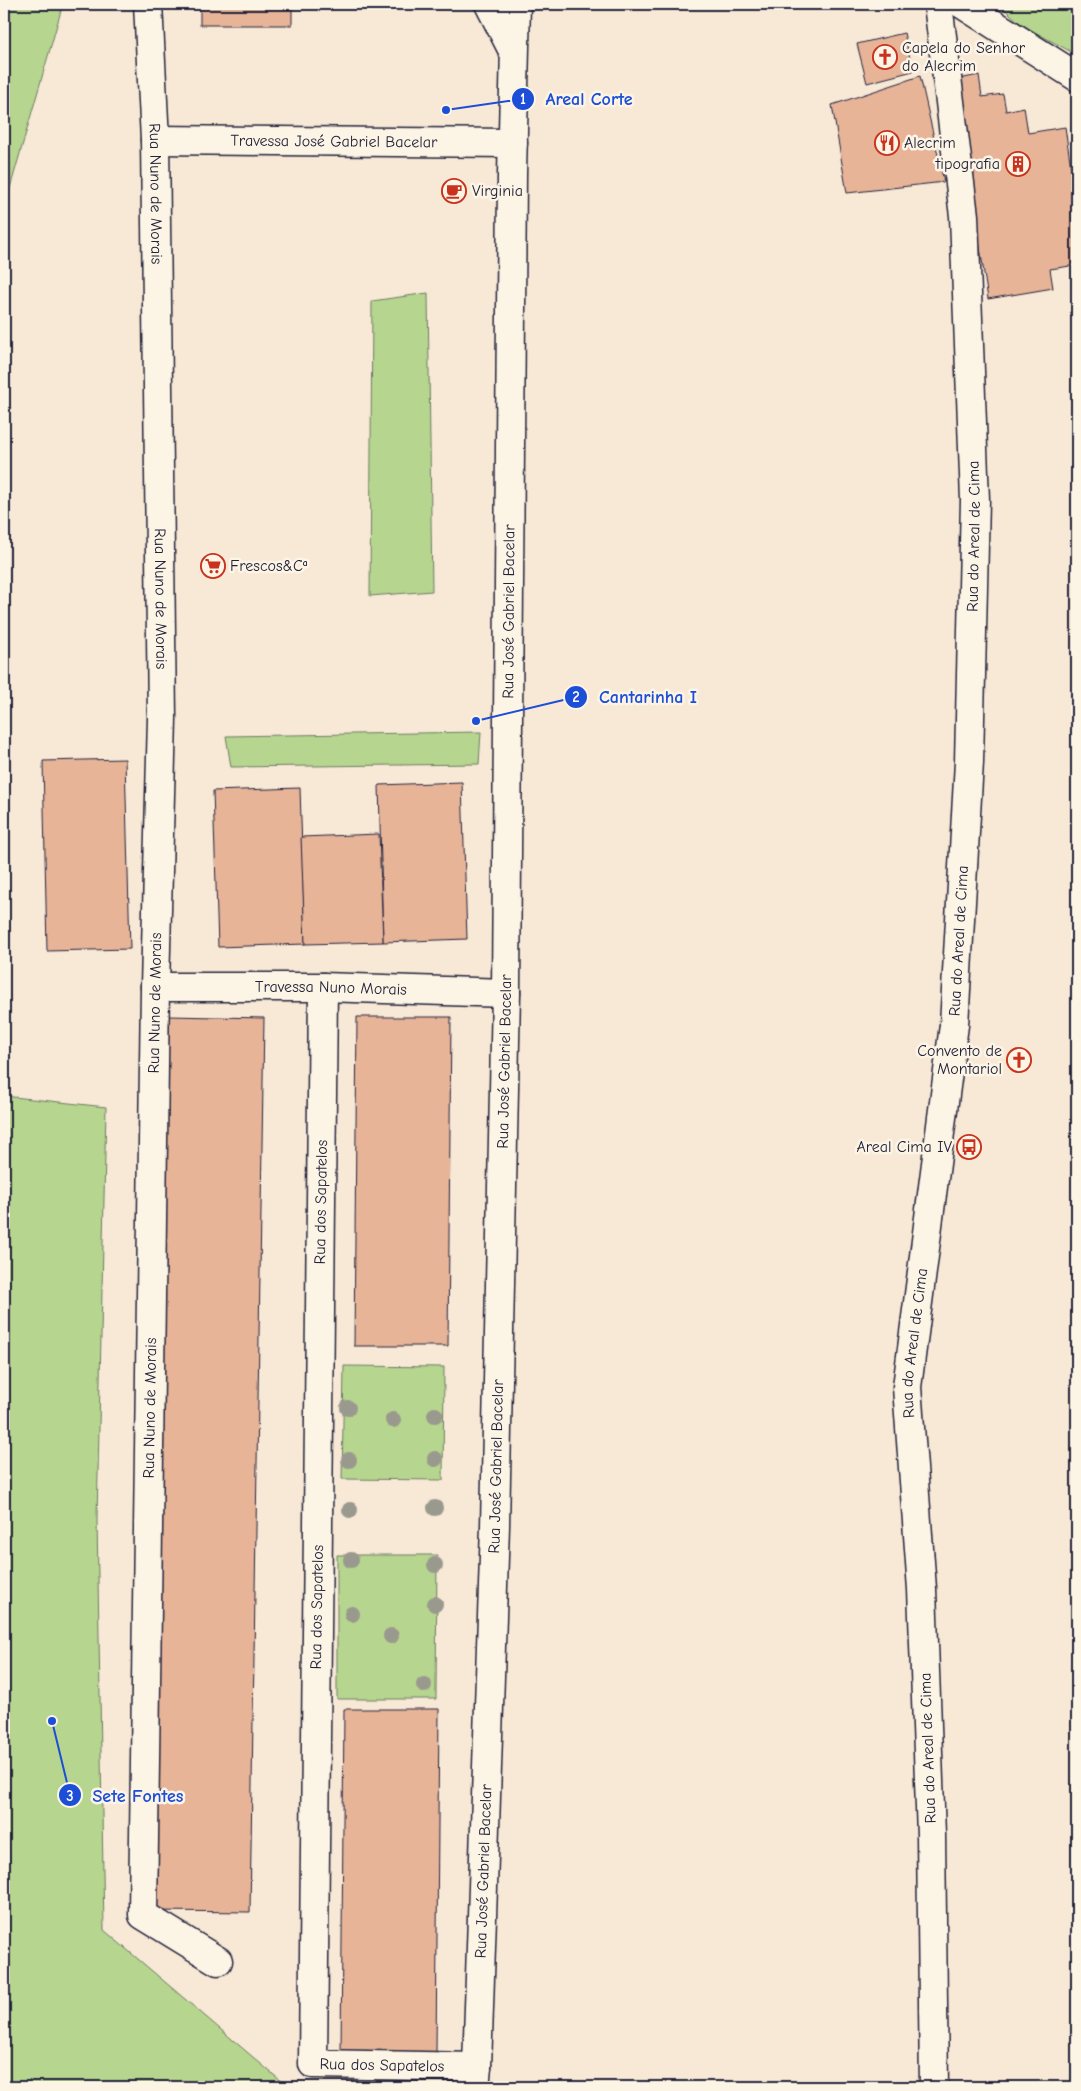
<svg xmlns="http://www.w3.org/2000/svg" width="1081" height="2091" font-family="'Comic Neue',sans-serif">
<style>
.green{fill:#b6d58e;stroke:#6c7c64}
.building{fill:#e7b498;stroke:#22223b}
.lines{fill:none;stroke-linecap:round;stroke-linejoin:round}
.minor-casing{stroke:#22223b;stroke-width:31}
.minor{stroke:#fcf5e5;stroke-width:28}
.tree{fill:#9a998e}
.labels{text-anchor:middle;dominant-baseline:central;stroke-width:5;stroke-linejoin:round;paint-order:stroke}
.poi-label{font-size:16px;fill:#22223b;stroke:#fcf5e5;text-anchor:start}
.street-label{font-size:16px;fill:#22223b;stroke:#fcf5e5}
.leader{fill:none;stroke:#1d4ed8;stroke-width:2}
.callout-dot{fill:#1d4ed8;stroke:#fcf5e5;stroke-width:2}
.mark-label{font-size:15px;text-anchor:middle;font-weight:bold;fill:#fff}
.callout-label{font-size:18px;text-anchor:middle;font-weight:bold;fill:#1d4ed8;stroke:#fcf5e5;stroke-width:5;stroke-linejoin:round;paint-order:stroke}
</style>
<rect width="100%" height="100%" fill="#f8e8d6"/>
<filter id="ink" filterUnits="userSpaceOnUse"><feTurbulence type="fractalNoise" baseFrequency=".02" numOctaves="2"/><feDisplacementMap in="SourceGraphic" scale="10" xChannelSelector="R" yChannelSelector="G"/><feConvolveMatrix kernelMatrix="1 2 1 2 8 2 1 2 1" color-interpolation-filters="sRGB"/></filter>
<g filter="url(#ink)">
<g class="green">
<polygon points="4,4 63,4 4,209"/>
<polygon points="999,4 1077,4 1077,55 1022,25"/>
<polygon points="428,293 432,591 370,596 372,301"/>
<polygon points="481,732 479,764 231,767 226,736"/>
<polygon points="4,1096 106,1107 97,1519 104,1930 288,2087 4,2087"/>
<polygon points="344,1366 444,1367 443,1480 342,1479"/>
<polygon points="337,1555 437,1555 436,1699 337,1699"/>
</g>
<g class="building">
<rect x="200" y="4" width="92" height="21"/>
<polygon points="904,33 913,71 867,83 857,44"/>
<polygon points="979,75 982,97 1003,94 1006,111 1024,107 1028,133 1065,127 1075,195 1077,194 1077,265 1050,269 1053,288 988,299 954,80"/>
<polygon points="920,76 944,182 847,193 832,105"/>
<polygon points="125,759 130,949 47,951 43,761"/>
<polygon points="462,782 467,939 383,942 379,785"/>
<polygon points="300,788 305,944 218,947 213,791"/>
<polygon points="379,834 383,942 305,944 301,837"/>
<polygon points="169,1016 264,1018 250,1912 155,1911"/>
<polygon points="357,1017 451,1017 448,1346 354,1346"/>
<polygon points="344,1709 439,1709 436,2053 341,2053"/>
</g>
<g class="lines">
<defs>
<g id="minor">
<path id="s1" d="M148 4 155 140 162 718 155 987 143 1915 218 1961"/>
<polyline points="489,4 513,51"/>
<polyline points="962,4 1077,77"/>
<path id="s2" d="M155 140 513 143"/>
<path id="s3" d="M155 987H323L506 993"/>
<path id="s4" d="M323 987 313 2064 477 2067"/>
<path id="s5" d="M475 2087 477 2067 495 1526 506 993 512 174 516 4"/>
<path id="s6" d="M934 2087 931 1835 922 1589 907 1387 954 1025 969 762 975 500 964 216 938 4"/>
</g>
</defs>
<use href="#minor" class="minor-casing"/>
<use href="#minor" class="minor"/>
</g>
<g class="tree">
<circle cx="348" cy="1408" r="8"/>
<circle cx="435" cy="1415" r="8"/>
<circle cx="393" cy="1420" r="8"/>
<circle cx="435" cy="1459" r="8"/>
<circle cx="349" cy="1460" r="8"/>
<circle cx="435" cy="1508" r="8"/>
<circle cx="350" cy="1510" r="8"/>
<circle cx="351" cy="1560" r="8"/>
<circle cx="435" cy="1565" r="8"/>
<circle cx="435" cy="1604" r="8"/>
<circle cx="352" cy="1614" r="8"/>
<circle cx="391" cy="1636" r="8"/>
<circle cx="424" cy="1685" r="8"/>
</g>
</g>
<defs>
<symbol id="church-ring" viewBox="-11 -11 22 22"><circle r="9.5" fill="#fcf5e5" stroke="#c8321e" stroke-width="1.5"/><path d="M-1.2-6h2.4v3.5h3.3v2.4h-3.3V6h-2.4V-.1h-3.3v-2.4h3.3Z" fill="#c8321e"/></symbol>
<symbol id="restaurant-ring" viewBox="-11 -11 22 22"><circle r="9.5" fill="#fcf5e5" stroke="#c8321e" stroke-width="1.5"/><path d="M-5-6h1v4h1v-4h1v4h1v-4h1v5L-1.5 .5V6h-2V.5L-5-1ZM5-6V6H3V1.5H1.5Q1.5-4 5-6Z" fill="#c8321e"/></symbol>
<symbol id="building-ring" viewBox="-11 -11 22 22"><circle r="9.5" fill="#fcf5e5" stroke="#c8321e" stroke-width="1.5"/><path d="M-4-6H4V6H1V3H-1V6H-4ZM-2.5-4.3h1.7v1.8h-1.7ZM.8-4.3h1.7v1.8H.8ZM-2.5-1h1.7V.8h-1.7ZM.8-1h1.7V.8H.8Z" fill="#c8321e"/></symbol>
<symbol id="cafe-ring" viewBox="-11 -11 22 22"><circle r="9.5" fill="#fcf5e5" stroke="#c8321e" stroke-width="1.5"/><path d="M-5.5-4.5H6V0H3Q3 3.5 0 3.5H-2.5Q-5.5 3.5-5.5 0ZM3-3.2v2h1.7v-2ZM-6 4.5H4V6H-6Z" fill="#c8321e"/></symbol>
<symbol id="supermarket-ring" viewBox="-11 -11 22 22"><circle r="9.5" fill="#fcf5e5" stroke="#c8321e" stroke-width="1.5"/><path d="M-6-5.5h2.5l.6 2H6L4.5 2H-2.5L-4.4-4H-6ZM-1.5 3.2a1.3 1.3 0 1 0 .1 0ZM3 3.2a1.3 1.3 0 1 0 .1 0Z" fill="#c8321e"/></symbol>
<symbol id="bus-ring" viewBox="-11 -11 22 22"><circle r="9.5" fill="#fcf5e5" stroke="#c8321e" stroke-width="1.5"/><path d="M-5-6H5V4H4V6H2V4H-2V6H-4V4H-5ZM-3.5-4V0h7V-4ZM-3.5 1.2v1.5H-2V1.2ZM2 1.2v1.5H3.5V1.2Z" fill="#c8321e"/></symbol>
</defs>
<g fill-rule="evenodd">
<use href="#church-ring" x="871" y="43" width="28" height="28"/>
<use href="#restaurant-ring" x="873" y="129" width="28" height="28"/>
<use href="#building-ring" x="1004" y="150" width="28" height="28"/>
<use href="#cafe-ring" x="440" y="177" width="28" height="28"/>
<use href="#supermarket-ring" x="199" y="552" width="28" height="28"/>
<use href="#church-ring" x="1005" y="1046" width="28" height="28"/>
<use href="#bus-ring" x="955" y="1133" width="28" height="28"/>
</g>
<g class="labels">
<g class="poi-label">
<text x="902" y="48">Capela do Senhor<tspan x="902" dy="18">do Alecrim</tspan></text>
<text x="904" y="143">Alecrim</text>
<text x="1000" y="164" text-anchor="end">tipografia</text>
<text x="472" y="191">Virginia</text>
<text x="230" y="566">Frescos&amp;Cª</text>
<text x="1002" y="1051" text-anchor="end">Convento de<tspan x="1002" dy="18">Montariol</tspan></text>
<text x="952" y="1147" text-anchor="end">Areal Cima IV</text>
</g>
<g class="street-label">
<text stroke="none"><textPath href="#s2" startOffset="179">Travessa José Gabriel Bacelar</textPath></text>
<text stroke="none"><textPath href="#s1" startOffset="190">Rua Nuno de Morais</textPath></text>
<text stroke="none"><textPath href="#s6" startOffset="1555">Rua do Areal de Cima</textPath></text>
<text stroke="none"><textPath href="#s1" startOffset="595">Rua Nuno de Morais</textPath></text>
<text stroke="none"><textPath href="#s5" startOffset="1476">Rua José Gabriel Bacelar</textPath></text>
<text stroke="none"><textPath href="#s6" startOffset="1150">Rua do Areal de Cima</textPath></text>
<text stroke="none"><textPath href="#s3" startOffset="176">Travessa Nuno Morais</textPath></text>
<text transform="translate(155 1003) rotate(-89)">Rua Nuno de Morais</text>
<text stroke="none"><textPath href="#s5" startOffset="1026">Rua José Gabriel Bacelar</textPath></text>
<text transform="translate(321 1202) rotate(-89)">Rua dos Sapatelos</text>
<text stroke="none"><textPath href="#s6" startOffset="745">Rua do Areal de Cima</textPath></text>
<text transform="translate(150 1408) rotate(-89)">Rua Nuno de Morais</text>
<text stroke="none"><textPath href="#s5" startOffset="621">Rua José Gabriel Bacelar</textPath></text>
<text transform="translate(317 1607) rotate(-89)">Rua dos Sapatelos</text>
<text transform="translate(928 1748) rotate(-92)">Rua do Areal de Cima</text>
<text stroke="none"><textPath href="#s5" startOffset="216">Rua José Gabriel Bacelar</textPath></text>
<text stroke="none"><textPath href="#s4" startOffset="1146">Rua dos Sapatelos</textPath></text>
</g>
</g>
<path class="leader" d="M446 110L523 99M476 721L576 697M52 1721L70 1795"/>
<g class="callout-dot">
<circle cx="446" cy="110" r="5"/>
<circle cx="476" cy="721" r="5"/>
<circle cx="52" cy="1721" r="5"/>
<circle cx="523" cy="99" r="12"/>
<circle cx="576" cy="697" r="12"/>
<circle cx="70" cy="1795" r="12"/>
</g>
<g class="mark-label">
<text x="523" y="104">1</text>
<text x="576" y="702">2</text>
<text x="70" y="1801">3</text>
</g>
<g class="callout-label">
<text x="589" y="105">Areal Corte</text>
<text x="648" y="703">Cantarinha I</text>
<text x="138" y="1802">Sete Fontes</text>
</g>
<rect width="1081" height="2091" fill="none" stroke="#fcf5e5" stroke-width="20"/>
<rect x="10" y="10" width="1061" height="2071" fill="none" stroke="#22223b" stroke-width="2" filter="url(#ink)"/>
</svg>
